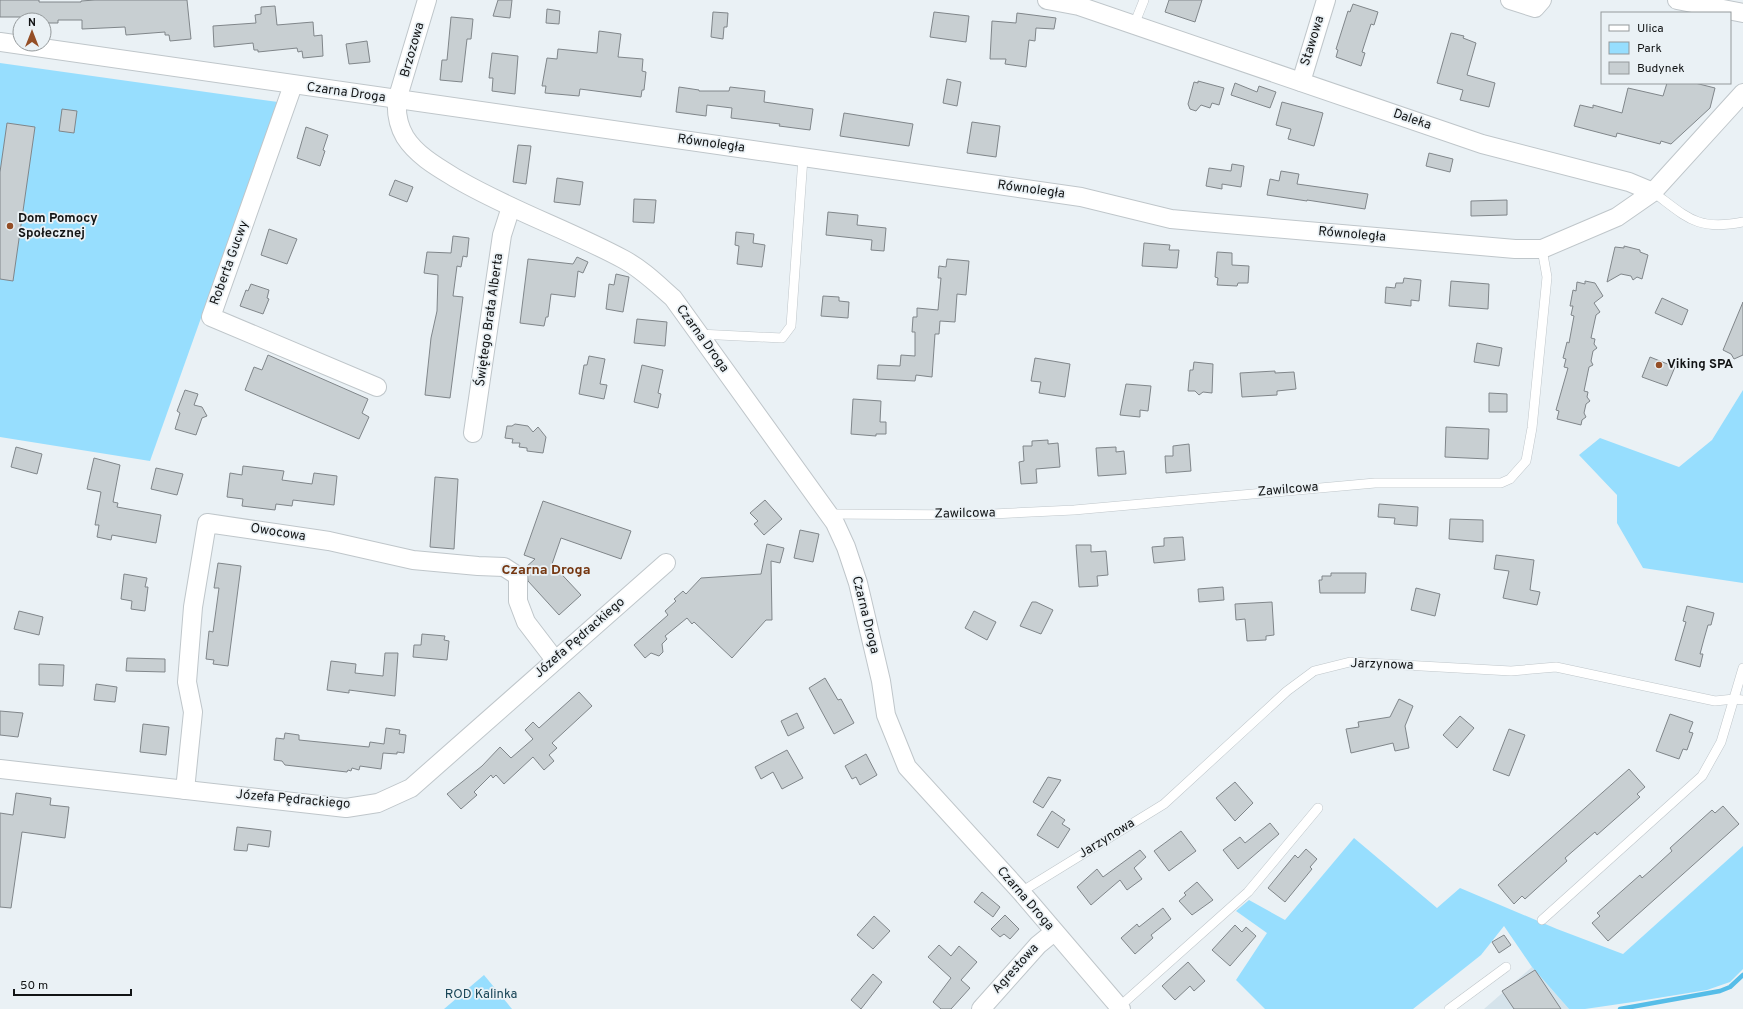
<svg xmlns="http://www.w3.org/2000/svg" width="1743" height="1009" font-family="Overpass,sans-serif">
<style>
.built{fill:#d5e3eb}
.green{fill:#97defe}
.lines{fill:none;stroke-linecap:round;stroke-linejoin:round}
.stream{stroke:#56bde8;stroke-width:4.5}
.building{fill:#c8cfd2;stroke:#80868a}
.lane-casing{stroke:#bfc6ca;stroke-width:10}
.street-casing{stroke:#bfc6ca;stroke-width:20}
.lane{stroke:#fff;stroke-width:9}
.street{stroke:#fff;stroke-width:18}
.poi-dot{fill:#944e26;stroke:#eaf1f5;stroke-width:1.5}
.labels{text-anchor:middle;dominant-baseline:central;stroke-width:3.5;stroke-linejoin:round;paint-order:stroke}
.street-label{font-size:13px;fill:#121415;stroke:#eaf1f5}
.poi-label{font-size:13px;font-weight:bold;fill:#121415;stroke:#eaf1f5;text-anchor:start}
.park-label{font-size:13px;fill:#154254;stroke:#eaf1f5}
.neighbourhood-label{font-size:14px;font-weight:bold;fill:#753711;stroke:#eaf1f5}
</style>
<rect width="100%" height="100%" fill="#eaf1f5"/>
<polygon class="built" points="1532,967 1569,1009 1484,1009"/>
<g class="green">
<polygon points="0,63 278,102 150,461 0,437"/>
<polygon points="1743,390 1743,583 1643,568 1617,523 1617,495 1579,455 1600,438 1679,467 1712,440"/>
<polygon points="1354,838 1437,908 1460,888 1557,929 1623,954 1743,846 1743,969 1730,982 1707,990 1633,1002 1585,1009 1569,1009 1532,967 1504,926 1481,955 1413,1009 1265,1009 1236,980 1267,933 1236,911 1249,900 1285,920"/>
<polygon points="484,975 512,1009 444,1009"/>
</g>
<g class="lines">
<polyline class="stream" points="1620,1009 1720,991 1730,987 1743,975"/>
</g>
<g class="building">
<polygon points="0,0 39,0 39,2 81,2 81,1 95,0 187,0 191,39 170,41 169,35 165,35 165,32 126,35 125,27 82,29 82,20 58,20 58,23 44,23 44,20 37,20 37,17 0,17"/>
<polygon points="498,0 512,0 510,18 493,16"/>
<polygon points="1169,0 1202,0 1195,22 1165,12"/>
<polygon points="1353,4 1378,12 1374,25 1371,24 1362,52 1365,53 1361,66 1336,57 1338,50 1336,49 1348,11 1350,12"/>
<polygon points="275,6 277,25 313,22 314,36 322,35 323,56 303,58 302,51 298,52 297,48 258,52 258,50 254,50 253,43 214,47 213,26 256,23 255,15 261,14 261,7"/>
<polygon points="547,9 560,11 559,24 546,23"/>
<polygon points="713,12 728,13 727,27 724,27 723,39 711,37"/>
<polygon points="934,12 969,16 966,42 930,37"/>
<polygon points="1017,13 1056,18 1054,29 1036,28 1035,41 1029,40 1026,67 1005,64 1006,59 990,59 992,21 1016,23"/>
<polygon points="451,17 473,19 471,39 467,39 462,82 440,80 442,60 447,60"/>
<polygon points="599,31 621,34 618,57 643,59 642,71 646,72 644,90 642,90 641,97 580,89 579,96 545,93 546,86 542,86 547,58 557,59 558,49 597,53"/>
<polygon points="1451,33 1464,36 1463,38 1476,43 1467,75 1495,83 1489,107 1460,100 1463,90 1437,83"/>
<polygon points="367,41 370,62 349,64 346,44"/>
<polygon points="492,53 518,56 515,94 492,91 493,78 489,78"/>
<polygon points="947,79 961,82 957,106 943,103"/>
<polygon points="1198,81 1224,88 1219,105 1212,103 1210,108 1201,105 1196,111 1190,109 1188,104 1194,82 1198,83"/>
<polygon points="1235,83 1257,92 1259,86 1276,92 1270,108 1231,95"/>
<polygon points="1667,83 1695,83 1715,88 1710,108 1671,144 1661,141 1660,144 1617,133 1616,137 1574,126 1580,105 1593,108 1593,105 1622,113 1628,88 1663,96"/>
<polygon points="679,87 699,90 699,91 729,91 730,87 765,91 764,102 813,109 810,130 779,126 780,124 731,118 732,108 707,105 706,116 676,112"/>
<polygon points="1282,102 1323,113 1314,146 1288,139 1291,129 1276,125"/>
<polygon points="62,109 77,111 74,133 59,131"/>
<polygon points="844,113 913,124 909,146 840,136"/>
<polygon points="972,122 1000,126 996,157 967,153"/>
<polygon points="7,123 35,127 13,281 0,279 0,172"/>
<polygon points="306,127 328,135 323,150 325,151 320,166 297,158"/>
<polygon points="518,145 531,146 526,184 513,182"/>
<polygon points="1429,153 1453,159 1450,172 1426,166"/>
<polygon points="1232,164 1244,166 1241,187 1222,184 1222,189 1206,186 1209,168 1231,171"/>
<polygon points="1281,171 1299,174 1297,184 1368,194 1365,209 1307,200 1307,201 1267,195 1270,179 1279,181"/>
<polygon points="557,178 583,182 580,205 554,202"/>
<polygon points="395,180 413,187 407,202 389,195"/>
<polygon points="634,199 656,200 654,223 633,222"/>
<polygon points="1507,200 1507,215 1471,216 1471,201"/>
<polygon points="828,212 858,215 857,225 886,228 884,251 871,250 872,240 826,235"/>
<polygon points="269,229 297,239 287,264 261,255"/>
<polygon points="736,232 754,234 753,243 765,245 762,267 737,264 739,246 735,245"/>
<polygon points="453,236 469,238 467,257 463,256 461,267 457,266 453,296 463,297 450,398 425,395 431,338 437,311 438,275 424,273 427,252 451,253"/>
<polygon points="1144,243 1170,245 1169,250 1179,250 1177,268 1142,266"/>
<polygon points="1624,246 1640,250 1640,252 1648,255 1642,279 1637,277 1633,280 1631,276 1621,274 1607,282 1615,247 1624,248"/>
<polygon points="1217,252 1232,253 1232,265 1249,266 1248,283 1238,283 1237,286 1217,285 1218,278 1215,277"/>
<polygon points="577,257 588,262 583,273 578,271 575,297 551,294 548,317 546,317 544,326 520,323 528,259 573,264"/>
<polygon points="947,259 969,261 966,295 957,294 955,322 940,321 939,334 935,334 932,377 916,375 915,381 877,379 878,365 900,366 901,355 915,356 915,332 912,332 913,317 917,317 917,308 938,310 941,278 938,278 939,266 946,267"/>
<polygon points="616,274 629,277 623,312 606,309 609,284 614,285"/>
<polygon points="1404,278 1421,280 1419,301 1411,300 1411,306 1385,303 1386,287 1395,288 1396,283 1403,283"/>
<polygon points="1451,281 1489,284 1488,309 1449,306"/>
<polygon points="1585,281 1595,283 1603,296 1594,303 1600,312 1596,315 1591,338 1595,339 1594,344 1597,348 1593,351 1591,361 1593,365 1589,367 1584,391 1588,392 1587,397 1590,401 1586,404 1584,413 1586,417 1582,420 1581,425 1557,419 1559,411 1556,410 1568,368 1564,367 1566,359 1563,358 1567,342 1569,343 1574,316 1571,315 1573,306 1570,306 1573,290 1576,291 1577,282 1585,284"/>
<polygon points="251,284 269,290 267,298 269,299 263,314 240,306 246,290 248,291"/>
<polygon points="823,296 839,297 839,301 849,302 848,318 821,316"/>
<polygon points="1662,298 1688,310 1682,325 1655,313"/>
<polygon points="1743,302 1743,355 1734,359 1731,354 1723,350"/>
<polygon points="637,319 667,322 665,346 634,343"/>
<polygon points="1477,343 1502,348 1499,366 1474,362"/>
<polygon points="268,355 368,399 362,413 369,417 359,439 245,390 254,367 262,370"/>
<polygon points="589,356 605,359 600,384 607,385 604,399 579,394 584,365 587,365"/>
<polygon points="1650,357 1675,367 1667,386 1642,377"/>
<polygon points="1035,358 1070,364 1065,397 1039,393 1041,382 1031,381"/>
<polygon points="1194,362 1213,364 1212,393 1203,392 1199,395 1195,391 1188,391 1190,370 1193,370"/>
<polygon points="642,365 663,370 658,393 661,394 658,408 634,402"/>
<polygon points="1275,371 1275,373 1294,372 1296,389 1277,391 1277,395 1242,397 1240,373"/>
<polygon points="1126,384 1151,386 1148,411 1140,410 1140,417 1120,415"/>
<polygon points="185,390 198,394 194,405 202,407 207,416 202,418 196,435 175,429 180,413 177,411"/>
<polygon points="1489,393 1507,394 1507,412 1489,412"/>
<polygon points="853,399 881,401 880,422 886,422 886,434 876,434 876,436 851,434"/>
<polygon points="515,424 528,426 533,432 538,427 546,437 543,453 527,451 527,448 519,447 520,443 512,443 513,439 505,438 507,426 512,426"/>
<polygon points="1446,427 1489,429 1488,459 1445,457"/>
<polygon points="1048,440 1048,444 1058,443 1060,467 1036,469 1037,483 1021,484 1019,462 1024,461 1023,446 1032,446 1032,441"/>
<polygon points="1189,444 1191,471 1166,473 1165,456 1173,456 1173,446"/>
<polygon points="16,447 42,454 37,474 11,467"/>
<polygon points="1116,447 1116,452 1124,451 1126,474 1098,476 1096,448"/>
<polygon points="94,458 120,465 113,502 118,503 117,507 161,515 156,543 112,535 111,540 97,537 99,525 95,525 101,492 87,489"/>
<polygon points="243,466 284,471 282,480 312,484 314,473 337,476 334,505 293,500 292,506 276,504 275,510 242,506 243,499 227,497 230,473 242,475"/>
<polygon points="156,468 183,474 177,495 151,489"/>
<polygon points="435,477 458,479 454,549 430,547"/>
<polygon points="765,500 782,519 764,535 754,524 758,521 750,513"/>
<polygon points="543,501 631,531 621,559 561,538 552,564 581,595 559,615 528,581 527,571 525,568 535,559 524,555"/>
<polygon points="1379,504 1418,507 1417,526 1394,524 1395,518 1378,517"/>
<polygon points="1450,519 1483,520 1483,542 1449,539"/>
<polygon points="800,530 819,534 813,562 794,558"/>
<polygon points="1183,537 1185,560 1154,563 1152,547 1164,546 1164,538"/>
<polygon points="767,544 784,548 780,563 771,561 772,620 766,620 732,658 694,622 692,624 687,618 665,636 667,639 662,644 663,652 659,656 651,653 645,658 634,645 668,615 665,611 676,601 674,599 683,591 686,594 701,578 761,574"/>
<polygon points="1076,545 1091,545 1091,552 1106,551 1108,575 1097,576 1098,586 1079,587"/>
<polygon points="1496,555 1534,560 1530,590 1540,592 1537,605 1503,598 1509,571 1494,569"/>
<polygon points="218,563 241,566 228,666 213,664 214,660 206,659 209,631 213,632 219,588 214,588"/>
<polygon points="1331,573 1366,573 1365,593 1320,593 1319,580 1322,580 1322,576 1331,576"/>
<polygon points="124,574 147,578 145,587 148,587 145,611 131,609 132,601 121,599"/>
<polygon points="1223,587 1224,600 1199,602 1198,589"/>
<polygon points="1416,588 1440,594 1435,616 1411,610"/>
<polygon points="1032,602 1036,602 1053,610 1041,634 1020,626"/>
<polygon points="1272,602 1274,635 1266,636 1266,640 1247,641 1245,619 1236,620 1235,604"/>
<polygon points="1687,606 1714,613 1711,625 1708,625 1704,639 1700,654 1703,654 1700,667 1675,660 1686,622 1683,621"/>
<polygon points="19,611 43,617 39,635 14,629"/>
<polygon points="974,611 996,622 987,640 965,628"/>
<polygon points="422,634 445,636 444,640 449,641 447,660 413,657 414,645 421,645"/>
<polygon points="385,653 398,653 395,696 349,690 349,693 327,690 331,661 356,664 355,673 383,676"/>
<polygon points="127,658 165,659 165,672 126,671"/>
<polygon points="39,664 64,665 63,686 39,685"/>
<polygon points="825,678 838,700 841,699 854,723 834,734 809,688"/>
<polygon points="96,684 117,687 115,702 94,700"/>
<polygon points="579,692 592,706 552,743 557,748 549,755 554,761 544,770 533,757 504,784 496,775 493,778 491,775 474,792 477,795 461,809 447,794 482,766 500,747 511,758 533,739 525,730 533,722 539,728"/>
<polygon points="1399,699 1413,706 1405,726 1409,748 1395,751 1393,743 1351,753 1346,729 1359,727 1358,722 1390,717"/>
<polygon points="0,711 23,713 18,737 0,735"/>
<polygon points="797,713 804,728 788,736 781,721"/>
<polygon points="1670,714 1693,722 1689,732 1693,733 1687,750 1683,749 1679,759 1656,751"/>
<polygon points="1460,716 1474,728 1457,748 1443,735"/>
<polygon points="143,724 169,727 166,755 140,752"/>
<polygon points="386,728 400,730 399,734 406,735 404,753 397,752 397,754 383,753 381,769 360,766 359,770 352,768 351,771 348,770 347,772 285,765 282,761 274,760 276,738 284,739 285,733 299,735 299,740 369,747 370,742 384,744"/>
<polygon points="1509,729 1525,735 1509,776 1493,770"/>
<polygon points="787,750 803,778 782,789 773,772 761,779 755,767"/>
<polygon points="866,754 877,775 860,785 856,777 852,779 845,766"/>
<polygon points="1629,769 1645,787 1637,794 1640,797 1597,835 1595,832 1565,858 1567,861 1525,899 1522,896 1514,904 1498,885"/>
<polygon points="1048,777 1061,780 1043,808 1033,802"/>
<polygon points="1235,782 1253,803 1235,821 1216,798"/>
<polygon points="16,793 51,798 50,805 69,807 65,838 22,832 11,908 0,907 0,813 13,815"/>
<polygon points="1723,806 1739,824 1608,941 1592,923 1600,916 1597,913 1640,875 1642,878 1650,871 1672,851 1670,848 1712,810 1715,813"/>
<polygon points="1052,811 1065,820 1062,824 1070,829 1058,848 1037,835"/>
<polygon points="1270,823 1279,834 1238,869 1223,850 1240,837 1245,843"/>
<polygon points="237,827 271,831 269,847 248,844 247,851 234,850"/>
<polygon points="1181,831 1196,851 1169,871 1154,851"/>
<polygon points="1306,849 1317,859 1310,867 1312,869 1285,902 1268,888 1295,855 1298,858"/>
<polygon points="1140,850 1146,857 1134,868 1142,879 1127,890 1120,880 1091,905 1077,887 1097,869 1103,877"/>
<polygon points="1197,882 1213,900 1192,915 1179,901 1186,895 1184,893"/>
<polygon points="982,892 1000,907 993,917 974,902"/>
<polygon points="1163,908 1171,919 1151,935 1153,938 1135,954 1121,938 1137,924 1139,927"/>
<polygon points="1005,915 1019,929 1010,939 1004,934 1000,937 991,929"/>
<polygon points="874,916 890,931 873,949 857,935"/>
<polygon points="1235,925 1242,932 1246,927 1256,936 1230,966 1212,950"/>
<polygon points="1504,935 1511,945 1499,953 1492,942"/>
<polygon points="939,945 951,956 959,946 977,962 961,980 970,988 951,1009 941,1009 933,1002 951,978 928,957"/>
<polygon points="1188,962 1205,981 1194,991 1190,986 1175,1000 1162,986"/>
<polygon points="1535,970 1561,1009 1514,1009 1502,991"/>
<polygon points="873,974 882,982 861,1009 851,1000"/>
</g>
<g class="lines">
<defs>
<g id="lane">
<polyline points="1134,25 1144,0"/>
<path d="M1653 192C1688 218 1697 231 1743 222"/>
<polyline points="699,334 782,338 791,326 803,158"/>
<polyline points="829,514 972,515 1074,510 1375,483 1501,483 1510,479 1526,461 1532,428 1547,277 1542,249"/>
<polyline points="1021,892 1164,804 1287,691 1314,671 1350,662 1511,671 1556,667 1715,701 1734,699 1743,700"/>
<polyline points="1542,920 1702,776 1721,742 1743,668"/>
<polyline points="1119,1007 1248,892 1318,808"/>
<polyline points="1449,1009 1506,967"/>
</g>
<g id="street">
<path d="M427 0 397 100C396 113 398 125 405 137 417 156 439 168 457 179 510 210 569 230 623 259 642 269 657 284 673 298L835 523 846 547 858 583 881 681 886 715 907 767 1021 892 1121 1009"/>
<polyline points="1047,0 1079,6 1482,144 1629,182 1653,192 1743,93"/>
<polyline points="1510,0 1535,8 1542,0"/>
<polyline points="1677,0 1743,13"/>
<polyline points="0,42 1081,197 1171,219 1204,222 1515,249 1542,249 1617,217 1653,192"/>
<polyline points="1301,82 1326,0"/>
<polyline points="293,85 211,317 377,387"/>
<polyline points="473,433 502,235 511,207"/>
<polyline points="0,769 346,808 378,803 411,788 666,563"/>
<polyline points="185,790 193,712 187,682 193,607 207,523 329,541 413,560 478,566 504,567 518,576 518,601 526,622 555,660"/>
<polyline points="981,1009 1038,945 1054,932"/>
</g>
</defs>
<use href="#lane" class="lane-casing"/>
<use href="#street" class="street-casing"/>
<use href="#lane" class="lane"/>
<use href="#street" class="street"/>
</g>
<g class="poi-dot">
<circle cx="10" cy="226" r="4"/>
<circle cx="1659" cy="365" r="4"/>
</g>
<g class="labels">
<g class="street-label">
<text transform="translate(1313 41) rotate(-73)">Stawowa</text>
<text transform="translate(413 50) rotate(-74)">Brzozowa</text>
<text transform="translate(346 93) rotate(8)">Czarna Droga</text>
<text transform="translate(1412 120) rotate(19)">Daleka</text>
<text transform="translate(711 144) rotate(8)">Równoległa</text>
<text transform="translate(1031 190) rotate(8)">Równoległa</text>
<text transform="translate(1352 235) rotate(5)">Równoległa</text>
<text transform="translate(230 263) rotate(-70)">Roberta Gucwy</text>
<text transform="translate(490 320) rotate(-82)">Świętego Brata Alberta</text>
<text transform="translate(702 339) rotate(54)">Czarna Droga</text>
<text transform="translate(1288 490) rotate(-5)">Zawilcowa</text>
<text transform="translate(965 514) rotate(-1)">Zawilcowa</text>
<text transform="translate(278 533) rotate(9)">Owocowa</text>
<text transform="translate(865 615) rotate(76)">Czarna Droga</text>
<text transform="translate(580 638) rotate(-41)">Józefa Pędrackiego</text>
<text transform="translate(1382 665) rotate(2)">Jarzynowa</text>
<text transform="translate(293 800) rotate(5)">Józefa Pędrackiego</text>
<text transform="translate(1107 839) rotate(-32)">Jarzynowa</text>
<text transform="translate(1025 899) rotate(49)">Czarna Droga</text>
<text transform="translate(1016 969) rotate(-48)">Agrestowa</text>
</g>
<g class="poi-label">
<text x="18" y="219">Dom Pomocy<tspan x="18" dy="15">Społecznej</tspan></text>
<text x="1667" y="365">Viking SPA</text>
</g>
<g class="park-label">
<text x="481" y="995">ROD Kalinka</text>
</g>
<g class="neighbourhood-label">
<text x="546" y="570">Czarna Droga</text>
</g>
</g>
<rect x="1601" y="12" width="130" height="72" fill="#eaf1f5" stroke="#94999b"/>
<rect x="1609" y="25" width="20" height="6" fill="#ffffff" stroke="#94999b"/>
<text x="1637" y="32" font-size="12" fill="#121415">Ulica</text>
<rect x="1609" y="42" width="20" height="12" fill="#97defe" stroke="#94999b"/>
<text x="1637" y="52" font-size="12" fill="#121415">Park</text>
<rect x="1609" y="62" width="20" height="12" fill="#c8cfd2" stroke="#94999b"/>
<text x="1637" y="72" font-size="12" fill="#121415">Budynek</text>
<g transform="translate(32 32)"><circle r="19" fill="#eaf1f5" stroke="#94999b"/>
<path d="M0-3L7 15L0 10L-7 15Z" fill="#944e26"/>
<text y="-6" font-size="11" font-weight="bold" text-anchor="middle" fill="#121415">N</text>
</g>
<path d="M14 989v6h117v-6" fill="none" stroke="#121415" stroke-width="2"/>
<text x="20" y="989" font-size="12" fill="#121415" stroke="#eaf1f5" stroke-width="3" paint-order="stroke">50 m</text>
</svg>
